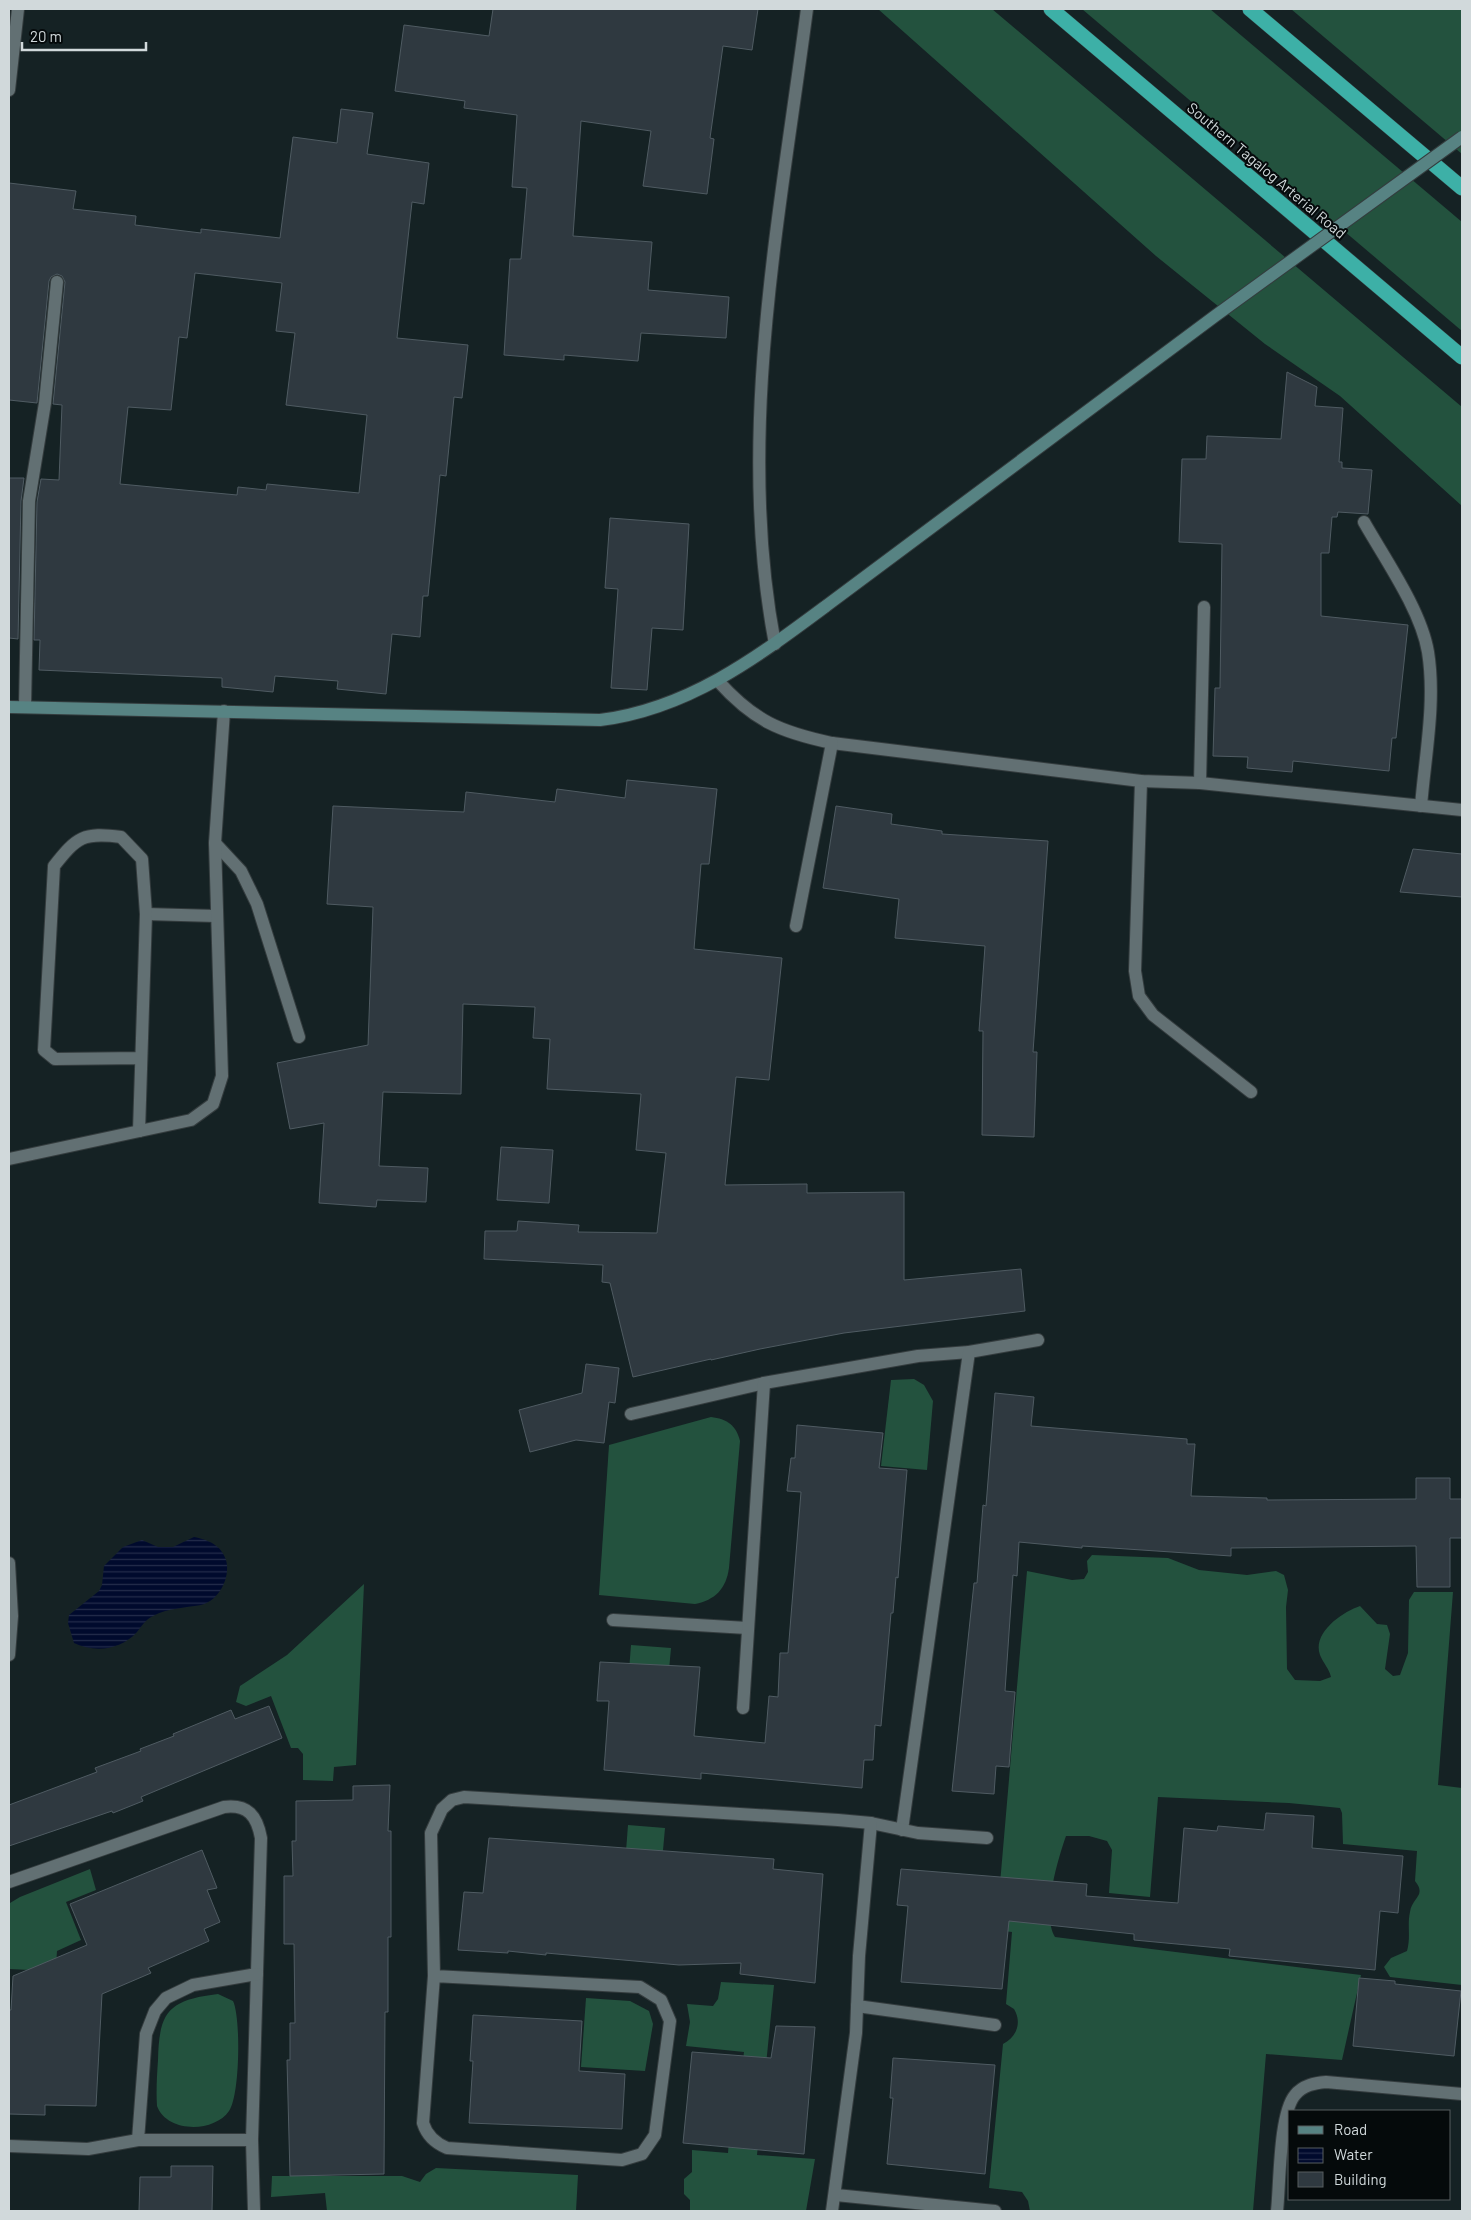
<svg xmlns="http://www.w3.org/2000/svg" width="1471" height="2220" font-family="Barlow,sans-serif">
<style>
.grass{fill:#23523e}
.water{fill:url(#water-rules)}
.building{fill:#2f3940;stroke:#4f5b62;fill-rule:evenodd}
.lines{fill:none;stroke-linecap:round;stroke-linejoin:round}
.lane-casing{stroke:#343c3e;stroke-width:14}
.street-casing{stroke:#343c3e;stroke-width:14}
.secondary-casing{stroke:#343c3e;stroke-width:14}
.highway-casing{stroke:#343c3e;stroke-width:16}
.lane{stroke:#627073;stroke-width:12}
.street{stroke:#627073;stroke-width:12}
.secondary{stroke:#578383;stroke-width:12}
.highway{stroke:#3db0a7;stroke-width:15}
.secondary-bridge-casing{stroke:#343c3e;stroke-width:14;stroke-linecap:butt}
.secondary-bridge{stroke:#578383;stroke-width:12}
.labels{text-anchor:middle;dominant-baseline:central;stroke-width:4;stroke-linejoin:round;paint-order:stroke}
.street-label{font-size:15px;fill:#d1d9db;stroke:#050a0b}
</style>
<defs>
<pattern id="water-rules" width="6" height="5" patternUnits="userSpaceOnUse" patternTransform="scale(1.25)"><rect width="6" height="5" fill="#000a2d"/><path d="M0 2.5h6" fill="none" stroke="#242d4b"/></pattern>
</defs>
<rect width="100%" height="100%" fill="#152224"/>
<g class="grass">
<polygon points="878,9 992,9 1462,407 1462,506 1340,396 1265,344 1156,256"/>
<polygon points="1082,9 1210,9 1462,222 1462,331"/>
<polygon points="1291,9 1462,9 1462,154"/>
<polygon points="914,1379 924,1385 933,1401 927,1470 881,1466 891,1380"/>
<path d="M711 1417C727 1419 736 1425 740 1441L729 1568C726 1589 715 1600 695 1604L599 1595 609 1445Z"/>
<path d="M1092 1555 1168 1558 1199 1570 1247 1575 1276 1571 1284 1575 1288 1590 1286 1607 1287 1669 1295 1680 1320 1681 1331 1677C1329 1668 1323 1663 1320 1655 1312 1633 1342 1612 1360 1606L1377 1624 1387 1625 1390 1634 1385 1669 1393 1676 1400 1675 1408 1653 1409 1600 1414 1592H1453L1438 1785 1462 1788V1985L1390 1977 1384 1967 1391 1958 1407 1951C1411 1937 1407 1925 1410 1912 1412 1897 1427 1896 1415 1881L1417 1851 1343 1844 1342 1813 1340 1808 1289 1803 1158 1797 1150 1897 1109 1893 1112 1850 1107 1841 1089 1836H1066C1058 1859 1041 1915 1055 1937L1361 1975 1342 2060 1266 2054 1253 2211H1030L1028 2201 1022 2192 989 2188 1003 2044C1017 2037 1022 2022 1014 2009L1006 2004 1012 1932 996 1930 1027 1571 1072 1580 1084 1579 1088 1572 1087 1561Z"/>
<polygon points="364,1584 356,1765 334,1767 333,1781 303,1780 303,1754 298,1748 291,1748 271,1696 246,1706 236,1702 240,1686 287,1655"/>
<polygon points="631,1645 671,1648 664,1725 625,1722"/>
<polygon points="628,1825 665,1828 658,1906 622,1904"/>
<polygon points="90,1869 96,1890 66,1902 81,1940 57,1951 56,1966 52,1971 9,1969 10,1903 20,1897"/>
<polygon points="721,1982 774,1985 757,2155 815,2159 806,2211 690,2211 690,2200 684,2194 684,2179 692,2172 692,2150 728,2153 733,2086 740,2086 744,2052 686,2046 690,2022 687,2004 713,2006 718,1999"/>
<path d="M218 1994 233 2001C241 2017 240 2096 229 2111 214 2133 167 2133 157 2106 156 2091 157 2075 158 2060 159 2011 169 2000 218 1994Z"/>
<polygon points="586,1998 630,2001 649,2011 653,2024 645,2071 581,2067"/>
<polygon points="436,2168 578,2175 576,2211 327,2211 325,2193 271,2197 272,2176 402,2176 420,2182 426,2174"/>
</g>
<path class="water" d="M194 1537C209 1540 221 1545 226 1560 231 1577 219 1601 201 1605 184 1608 168 1608 153 1616 145 1620 142 1626 137 1632 121 1650 95 1653 74 1643L68 1623 69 1615 99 1591 102 1585 104 1566 123 1547 142 1540 158 1547H173Z"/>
<g class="building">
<polygon points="493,9 758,9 752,50 723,46 710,138 714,139 707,194 643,186 651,131 581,121 573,236 652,242 648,290 729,297 726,338 641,333 638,361 564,355 564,360 504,355 510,259 521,259 527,188 512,187 517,115 464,108 465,101 395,91 404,25 489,36"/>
<path d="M341 109 373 113 367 154 429 163 424 204 412 202 397 338 468 345 462 398 454 397 446 476 440 475 428 596H423L420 637 392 634 386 694 337 689 338 681 275 676 273 692 222 687V678L39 670 40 640H34L37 502 41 479 59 480 62 405 53 404 65 282 62 276 57 274 51 277 49 281 37 403 9 400V183L76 191 73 209 136 216 135 225 201 233V229L280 238 293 137 337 143ZM195 273 282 283 276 331 295 333 286 405 367 415 359 493 267 484 266 490 238 487 237 495 120 484 128 407 171 410 179 337 187 338Z"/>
<polygon points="1287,372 1317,387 1315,406 1343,408 1339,462 1342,462 1342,468 1372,470 1368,514 1338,512 1337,517 1332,517 1329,553 1321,553 1321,616 1408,625 1396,738 1392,738 1389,771 1293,761 1292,772 1247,768 1248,757 1213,756 1215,688 1220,688 1222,544 1179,542 1182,459 1206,459 1207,436 1281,439"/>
<polygon points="9,478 24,478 21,501 18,639 9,638"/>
<polygon points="610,518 689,524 683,630 652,628 647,690 611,688 618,589 605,588"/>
<polygon points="627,780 717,789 709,864 701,864 694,949 782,958 769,1080 736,1077 725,1185 807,1184 807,1193 904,1192 904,1280 1021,1269 1025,1311 844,1333 760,1349 711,1360 711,1359 633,1377 610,1283 602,1282 603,1265 484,1259 485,1231 517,1231 518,1221 579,1225 578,1232 657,1233 666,1153 636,1150 641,1094 547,1089 550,1039 533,1038 535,1007 463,1004 461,1094 383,1092 379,1166 428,1168 426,1202 377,1200 376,1207 319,1203 324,1123 290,1129 277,1063 368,1045 373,907 327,904 333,806 464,812 466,792 555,802 557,789 625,798"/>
<polygon points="836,806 892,814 891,824 942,831 942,834 1048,841 1033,1052 1037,1052 1034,1137 982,1135 983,1031 979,1031 985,946 895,938 899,899 823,888"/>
<polygon points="1413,849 1462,854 1462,897 1400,892"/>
<polygon points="501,1147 553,1150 549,1203 497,1200"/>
<polygon points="586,1364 619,1368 615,1403 609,1402 604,1443 576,1440 530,1452 519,1410 582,1393"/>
<polygon points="995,1393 1034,1397 1031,1426 1187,1439 1187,1444 1195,1444 1191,1496 1267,1498 1267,1500 1416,1499 1416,1478 1450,1478 1450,1499 1462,1499 1462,1538 1450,1538 1450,1587 1417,1587 1416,1546 1231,1548 1231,1556 1082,1546 1082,1548 1019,1542 1017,1576 1013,1575 1005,1691 1015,1692 1009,1767 996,1766 994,1794 952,1791 974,1583 977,1583 983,1505 986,1506"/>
<polygon points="797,1425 883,1433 879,1468 907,1470 898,1578 896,1577 893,1613 891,1613 881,1726 875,1725 873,1760 864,1760 862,1788 701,1773 701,1779 604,1770 609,1701 597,1701 600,1662 700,1667 694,1736 765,1743 769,1696 778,1697 780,1653 788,1653 801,1492 787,1491 791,1458 795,1458"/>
<polygon points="269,1706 282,1738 141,1797 143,1801 113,1813 112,1811 9,1846 9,1805 97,1772 95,1768 141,1751 140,1749 174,1736 173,1734 231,1710 235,1719"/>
<polygon points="390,1785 388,1831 391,1831 391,1937 388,1937 388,2012 385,2012 384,2174 290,2176 287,2060 290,2060 290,2023 295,2023 294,1944 284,1944 284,1876 293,1876 292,1841 296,1841 296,1801 353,1800 353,1786"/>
<polygon points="1266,1813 1314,1816 1312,1848 1403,1856 1398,1913 1380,1911 1375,1970 1229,1956 1230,1949 1134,1940 1134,1934 1009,1921 1002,1989 901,1982 908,1906 897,1905 901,1869 1087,1884 1086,1896 1178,1903 1184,1828 1217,1831 1218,1826 1264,1830"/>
<polygon points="489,1838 774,1859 773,1869 823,1874 815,1983 740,1974 741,1963 679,1965 546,1953 546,1955 508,1951 508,1953 458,1950 464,1892 483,1893"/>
<polygon points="202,1850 217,1888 207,1890 220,1922 204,1929 209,1941 148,1968 151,1973 102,1994 96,2106 45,2105 45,2115 9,2114 9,2010 11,2010 13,1976 87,1945 70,1904"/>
<polygon points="1359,1978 1395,1981 1395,1984 1461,1991 1454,2056 1353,2046"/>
<polygon points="473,2015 582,2021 579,2071 625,2074 622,2129 469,2123 473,2061 470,2061"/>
<polygon points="776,2026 815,2027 804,2154 683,2143 692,2052 771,2058"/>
<polygon points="893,2058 995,2065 985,2174 887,2164 893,2098 890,2098"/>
<polygon points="171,2166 213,2166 212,2211 139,2211 140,2177 171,2177"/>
</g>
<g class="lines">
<defs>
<g id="lane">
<polyline points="1141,781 1135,971 1139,996 1153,1015 1251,1092"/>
<polyline points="1200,783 1204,607"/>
<polyline points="215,843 241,871 257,904 299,1037"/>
<polyline points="146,914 216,916"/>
<path d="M139 1131 146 914 142 859 121 837C83 832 77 837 54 866L44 1050 55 1059 141 1058"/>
<polyline points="9,1159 191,1120 213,1104 222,1076 215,843 224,711"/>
<polyline points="9,1563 12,1616 9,1655"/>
</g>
<g id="street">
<polyline points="9,90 18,9"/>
<path d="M1364 522C1385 559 1421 610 1428 652 1436 702 1425 756 1421 806"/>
<path d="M775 644C735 436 780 216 807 9"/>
<path d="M718 681C754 721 780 732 832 743L1141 781 1200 783 1462 810"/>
<polyline points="25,707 29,501 45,403 57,282"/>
<polyline points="796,926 832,743"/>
<polyline points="631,1414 764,1383 918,1356 969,1352 1038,1340"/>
<polyline points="613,1620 747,1628"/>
<polyline points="743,1708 764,1383"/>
<polyline points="902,1830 969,1352"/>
<path d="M9 1882 224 1807C248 1804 257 1816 261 1838L252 2140 254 2211"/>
<path d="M434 1976 640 1987 661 2000 670 2021 655 2135 642 2154 622 2160 447 2148C435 2143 427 2136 423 2123L434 1976 431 1833 442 1809 452 1800 464 1797 838 1820 871 1823 918 1833 987 1838"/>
<polyline points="857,2006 995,2025"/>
<polyline points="138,2140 146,2034 155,2011 166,1998 193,1985 257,1974"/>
<polyline points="9,2146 88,2149 138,2140 252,2140"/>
<polyline points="836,2195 995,2211"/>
<polyline points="832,2211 856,2033 859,1956 871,1823"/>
<path d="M1277 2211C1280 2184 1279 2114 1295 2095 1303 2085 1315 2083 1326 2082L1462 2094"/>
</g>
<path id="secondary" d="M9 707 600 720C688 709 756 658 826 606"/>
<g id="highway">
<polyline points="1051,9 1462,357"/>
<polyline points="1250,9 1462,188"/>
</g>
</defs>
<use href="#lane" class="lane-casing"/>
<use href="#street" class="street-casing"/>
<use href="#secondary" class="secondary-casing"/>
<use href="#highway" class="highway-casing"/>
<use href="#lane" class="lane"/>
<use href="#street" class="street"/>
<use href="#secondary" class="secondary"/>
<use href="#highway" class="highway"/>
<defs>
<polyline id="secondary-bridge" points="826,606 1215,316 1462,137"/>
</defs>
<use href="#secondary-bridge" class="secondary-bridge-casing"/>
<use href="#secondary-bridge" class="secondary-bridge"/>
</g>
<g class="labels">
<g class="street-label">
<text transform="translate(1267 170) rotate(40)">Southern Tagalog Arterial Road</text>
</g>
</g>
<rect width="1471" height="2220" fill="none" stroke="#d1d9db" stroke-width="20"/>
<rect x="1288" y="2110" width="162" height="90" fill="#050a0b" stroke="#575d5e"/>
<rect x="1298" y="2126" width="25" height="8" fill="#578383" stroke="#575d5e"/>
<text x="1334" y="2135" font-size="15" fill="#d1d9db">Road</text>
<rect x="1298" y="2148" width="25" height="15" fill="url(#water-rules)" stroke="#575d5e"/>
<text x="1334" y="2160" font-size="15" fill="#d1d9db">Water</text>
<rect x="1298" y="2172" width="25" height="15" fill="#2f3940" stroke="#575d5e"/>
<text x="1334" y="2185" font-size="15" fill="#d1d9db">Building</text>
<path d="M22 42v8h124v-8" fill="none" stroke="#d1d9db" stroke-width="2.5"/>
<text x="30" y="42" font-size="15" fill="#d1d9db" stroke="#050a0b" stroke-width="4" paint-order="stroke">20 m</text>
</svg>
